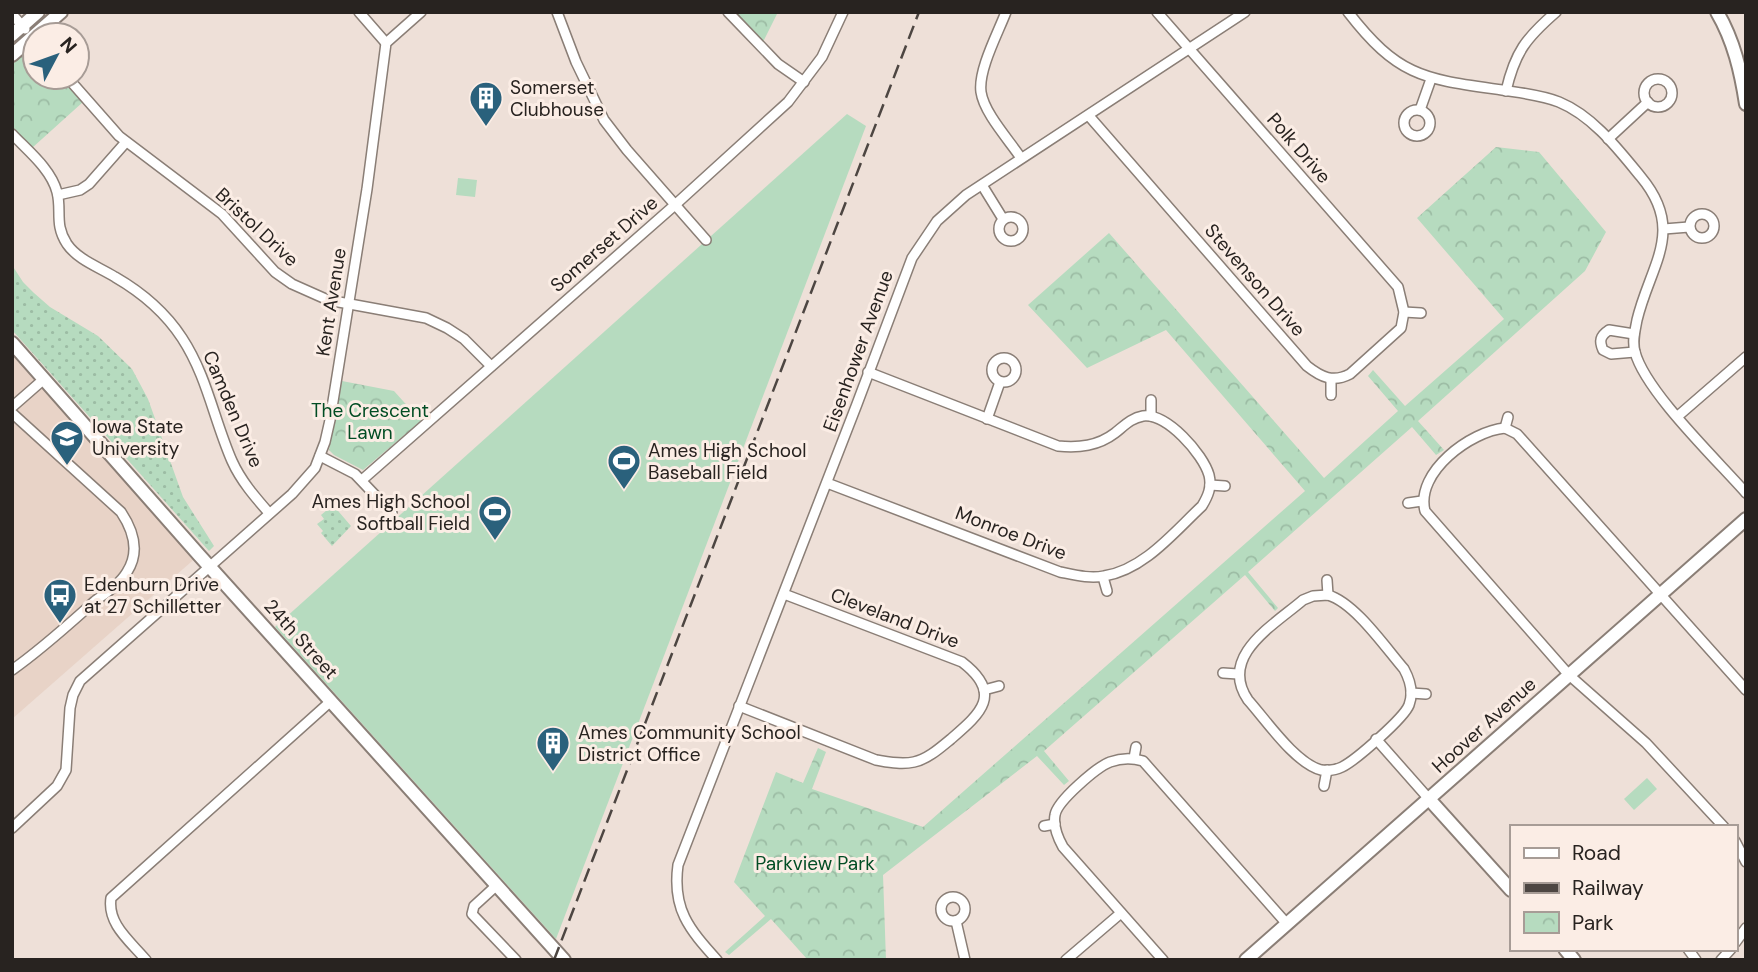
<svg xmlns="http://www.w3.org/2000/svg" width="1758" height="972" font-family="'DM Sans',sans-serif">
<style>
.built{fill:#e8d3c7}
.grass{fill:url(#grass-dots)}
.park{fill:url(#park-crowns)}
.garden{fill:#b6dbbf}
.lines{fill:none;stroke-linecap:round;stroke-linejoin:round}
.minor-casing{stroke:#8a7e76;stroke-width:12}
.tertiary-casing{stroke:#8a7e76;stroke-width:16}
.secondary-casing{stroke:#8a7e76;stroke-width:16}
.minor{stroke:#fff;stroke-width:9}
.tertiary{stroke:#fff;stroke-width:12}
.secondary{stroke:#fff;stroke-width:12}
.rail{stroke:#4d4642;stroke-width:2.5;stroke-dasharray:14 7;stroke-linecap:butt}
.labels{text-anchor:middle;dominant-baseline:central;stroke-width:6;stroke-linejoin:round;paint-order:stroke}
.poi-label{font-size:19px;fill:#282320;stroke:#fbede5;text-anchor:start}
.street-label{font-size:19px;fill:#282320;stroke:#fbede5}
.park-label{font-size:19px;fill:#024d24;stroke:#fbede5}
</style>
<defs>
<pattern id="grass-dots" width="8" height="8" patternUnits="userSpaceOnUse" patternTransform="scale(1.75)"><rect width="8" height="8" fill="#b6dbbf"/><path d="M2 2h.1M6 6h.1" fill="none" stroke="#9cbca4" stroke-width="1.8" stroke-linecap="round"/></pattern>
<pattern id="park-crowns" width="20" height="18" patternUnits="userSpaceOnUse" patternTransform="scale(1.75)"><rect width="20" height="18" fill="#b6dbbf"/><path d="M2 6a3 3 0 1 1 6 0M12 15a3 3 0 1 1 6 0" fill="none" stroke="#9cbca4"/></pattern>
</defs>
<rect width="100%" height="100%" fill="#eee0d8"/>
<polygon class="built" points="12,343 199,555 12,719"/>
<g class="grass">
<polygon points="12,265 23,282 34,293 50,307 98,336 132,369 148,399 183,497 214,546 209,551 12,330"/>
<polygon points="333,505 351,526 332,546 321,533 323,531 317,524 324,519 321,515"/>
</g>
<g class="park">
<polygon points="734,12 778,12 762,44"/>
<polygon points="27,49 35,50 35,77 60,77 83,102 32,148 12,126 12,65"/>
<polygon points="1496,147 1539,152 1606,232 1585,271 1418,421 1444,450 1436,455 1412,427 1248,572 1278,608 1275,611 1245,575 1044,751 1069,781 1064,785 1037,756 883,875 886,960 807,959 771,919 729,955 725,952 765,916 734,882 776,772 803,783 818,748 826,752 812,789 923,827 1305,491 1166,330 1087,368 1028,305 1109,233 1324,478 1398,411 1368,376 1373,370 1405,406 1504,319 1417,218"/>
<polygon points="342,381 394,391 421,421 363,470 334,455 329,450"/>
</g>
<g class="garden">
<polygon points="847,114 866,126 556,939 275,627"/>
<polygon points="458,178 477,180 475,197 456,195"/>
<polygon points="1647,778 1657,789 1634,810 1624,799"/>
</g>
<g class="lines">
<defs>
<g id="minor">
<polyline points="359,12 386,43"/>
<polyline points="557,12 576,62 604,120 627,150 706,240"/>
<polyline points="728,12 778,64 804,82"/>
<path d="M1006 12C998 33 978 70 981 92 984 113 1009 140 1021 158"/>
<path d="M1348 12C1399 78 1425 79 1502 90 1521 93 1542 95 1559 102 1593 116 1618 149 1641 177 1686 231 1650 265 1637 320 1635 331 1632 341 1635 352 1645 391 1717 460 1746 493"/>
<polyline points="12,14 25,29"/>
<polyline points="67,77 119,136 222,214 275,272 292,284 328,300 426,318 447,328 464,339 491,366"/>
<circle cx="1658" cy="93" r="14"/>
<path d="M1506 91C1515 52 1526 38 1556 12"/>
<circle cx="1417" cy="123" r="13"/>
<polyline points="1420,110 1431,79"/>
<path d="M1089 116 1307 366C1321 377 1333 383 1350 374L1401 328 1404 312 1398 287 1157 12"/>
<path d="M12 134C28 151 51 169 57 192 62 211 54 224 67 244 78 260 99 267 115 277 141 292 165 312 182 338 207 376 214 420 232 461 241 481 255 497 269 513"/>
<polyline points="1608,139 1648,102"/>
<polyline points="982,185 1003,219"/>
<polyline points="58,195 80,190 89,184 126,142"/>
<circle cx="1702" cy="226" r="12"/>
<circle cx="1011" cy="229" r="12"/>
<polyline points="1664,229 1689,227"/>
<polyline points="1404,312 1421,313"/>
<path d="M1634 334 1609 330C1600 336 1599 341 1603 350L1611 354 1635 352"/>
<circle cx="1004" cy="370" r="12"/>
<polyline points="1331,395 1331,379"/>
<polyline points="1151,400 1151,416"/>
<polyline points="12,407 44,379"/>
<path d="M12 413 121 512C133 530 140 552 127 572 120 584 106 593 95 601 68 625 42 649 12 670"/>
<polyline points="1678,416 1746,357"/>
<polyline points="987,419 1000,382"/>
<path d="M1505 428C1471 431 1415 472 1425 511L1569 675 1646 743 1724 827"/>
<polyline points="1505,428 1517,434 1746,690"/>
<polyline points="1505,428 1508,417"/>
<polyline points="320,456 355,474 392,513"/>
<polyline points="362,480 676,204 788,102 822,57 843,12"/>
<path d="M827 483 1060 572C1075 575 1090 579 1104 576 1144 570 1175 531 1202 506 1208 496 1212 487 1209 475 1203 454 1167 413 1143 416 1131 418 1124 426 1115 433 1098 446 1079 448 1058 446L868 372"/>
<polyline points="1210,485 1225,486"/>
<polyline points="1408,503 1422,501"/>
<polyline points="1103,577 1107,591"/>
<polyline points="1327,580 1328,595"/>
<path d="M1328 595C1355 603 1385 647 1404 669 1410 680 1414 692 1409 705 1404 718 1356 760 1342 767 1336 770 1328 771 1321 770 1295 763 1266 720 1248 700 1218 656 1274 625 1303 600L1313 596Z"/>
<polyline points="1223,673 1238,674"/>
<polyline points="984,690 999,686"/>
<polyline points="1411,693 1426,694"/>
<path d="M739 706 876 760C888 762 901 765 914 762 928 759 940 748 951 739 980 714 1004 694 962 662L784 594"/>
<polyline points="1376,739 1429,799"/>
<polyline points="1134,758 1136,747"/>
<polyline points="1324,786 1327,770"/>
<polyline points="1044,826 1055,824"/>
<polyline points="12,828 57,786 66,770 70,708 73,695 80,681 292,494 315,468 325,442 330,420 367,189 386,43 421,12"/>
<polyline points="1735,841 1746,862"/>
<polyline points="497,885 474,906 472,914 516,960"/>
<circle cx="953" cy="909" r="12"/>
<polyline points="956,921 965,960"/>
<polyline points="1735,943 1746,928"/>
<polyline points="1688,949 1696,960"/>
<path d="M146 960C130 941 107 924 111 898L331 701"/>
<path d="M717 960C689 929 672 909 678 865L857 404 912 258 937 221 966 195 1245 12"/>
<polyline points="1066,960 1121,913"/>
<path d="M1163 960 1063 847C1058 838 1053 826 1055 815 1057 801 1097 767 1110 762 1121 758 1133 758 1143 761L1287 924"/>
<polyline points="1721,960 1731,949"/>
</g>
<g id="tertiary">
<path d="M1717 12C1734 41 1741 72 1746 104"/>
<polyline points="1429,799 1511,890"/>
<polyline points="1565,949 1574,960"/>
<polyline points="1246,960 1746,519"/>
</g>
<g id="secondary">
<polyline points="12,35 38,12"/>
<polyline points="12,55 61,12"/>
<polyline points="12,343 199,555 564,960"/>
</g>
</defs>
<use href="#minor" class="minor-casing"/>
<use href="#tertiary" class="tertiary-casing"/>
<use href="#secondary" class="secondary-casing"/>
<use href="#minor" class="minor"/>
<use href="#tertiary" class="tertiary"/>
<use href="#secondary" class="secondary"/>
<polyline class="rail" points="554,960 919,12"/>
</g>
<defs>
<symbol id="building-pin" viewBox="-11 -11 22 30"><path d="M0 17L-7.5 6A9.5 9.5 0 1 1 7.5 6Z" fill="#2a617c" stroke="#fbede5"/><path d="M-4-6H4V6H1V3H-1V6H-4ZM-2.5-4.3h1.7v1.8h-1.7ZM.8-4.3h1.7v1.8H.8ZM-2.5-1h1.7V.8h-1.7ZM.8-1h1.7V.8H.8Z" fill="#fff"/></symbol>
<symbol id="university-pin" viewBox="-11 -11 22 30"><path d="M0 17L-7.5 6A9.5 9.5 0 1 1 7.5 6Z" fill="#2a617c" stroke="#fbede5"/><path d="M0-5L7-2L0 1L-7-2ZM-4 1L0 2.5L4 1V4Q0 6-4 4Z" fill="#fff"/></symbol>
<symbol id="stadium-pin" viewBox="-11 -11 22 30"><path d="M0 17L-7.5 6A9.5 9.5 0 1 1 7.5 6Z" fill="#2a617c" stroke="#fbede5"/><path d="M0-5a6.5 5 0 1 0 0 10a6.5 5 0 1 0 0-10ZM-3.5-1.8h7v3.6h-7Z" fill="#fff"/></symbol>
<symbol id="bus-pin" viewBox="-11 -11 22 30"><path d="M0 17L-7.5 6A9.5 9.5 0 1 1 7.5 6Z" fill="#2a617c" stroke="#fbede5"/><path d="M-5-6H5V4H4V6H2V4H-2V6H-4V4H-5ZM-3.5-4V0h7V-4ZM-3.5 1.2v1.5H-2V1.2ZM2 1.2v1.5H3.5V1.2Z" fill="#fff"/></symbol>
</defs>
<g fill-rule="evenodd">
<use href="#building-pin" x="467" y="79" width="38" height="52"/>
<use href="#university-pin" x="48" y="418" width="38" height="52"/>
<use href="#stadium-pin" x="605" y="442" width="38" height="52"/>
<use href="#stadium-pin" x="476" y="493" width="38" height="52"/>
<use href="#bus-pin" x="41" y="576" width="38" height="52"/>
<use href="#building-pin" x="534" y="724" width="38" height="52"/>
</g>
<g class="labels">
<g class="poi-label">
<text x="510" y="87">Somerset<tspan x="510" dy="22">Clubhouse</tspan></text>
<text x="92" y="426">Iowa State<tspan x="92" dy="22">University</tspan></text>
<text x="648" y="450">Ames High School<tspan x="648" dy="22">Baseball Field</tspan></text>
<text x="470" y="501" text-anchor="end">Ames High School<tspan x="470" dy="22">Softball Field</tspan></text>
<text x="84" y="584">Edenburn Drive<tspan x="84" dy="22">at 27 Schilletter</tspan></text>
<text x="578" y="732">Ames Community School<tspan x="578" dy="22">District Office</tspan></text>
</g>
<g class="street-label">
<text transform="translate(1299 148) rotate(49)">Polk Drive</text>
<text transform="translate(257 227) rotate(43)">Bristol Drive</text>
<text transform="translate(604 244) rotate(-41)">Somerset Drive</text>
<text transform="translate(1255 280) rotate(49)">Stevenson Drive</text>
<text transform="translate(331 302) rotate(-81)">Kent Avenue</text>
<text transform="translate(858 351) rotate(-70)">Eisenhower Avenue</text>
<text transform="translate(233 409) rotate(67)">Camden Drive</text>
<text transform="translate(1011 533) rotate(21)">Monroe Drive</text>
<text transform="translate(895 618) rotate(21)">Cleveland Drive</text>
<text transform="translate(301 639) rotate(48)">24th Street</text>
<text transform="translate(1484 725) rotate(-42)">Hoover Avenue</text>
</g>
<g class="park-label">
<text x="370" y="410">The Crescent<tspan x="370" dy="22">Lawn</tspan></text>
<text x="815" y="863">Parkview Park</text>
</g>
</g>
<rect width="1758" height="972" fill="none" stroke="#282320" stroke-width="28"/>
<rect x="1510" y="825" width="228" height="126" fill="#fbede5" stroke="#a79c96" stroke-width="2"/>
<rect x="1524" y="848" width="35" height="10" fill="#ffffff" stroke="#a79c96" stroke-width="2"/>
<text x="1572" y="860" font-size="21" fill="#282320">Road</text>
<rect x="1524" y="883" width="35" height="10" fill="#4d4642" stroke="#a79c96" stroke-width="2"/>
<text x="1572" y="895" font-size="21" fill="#282320">Railway</text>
<rect x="1524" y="912" width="35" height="21" fill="url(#park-crowns)" stroke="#a79c96" stroke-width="2"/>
<text x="1572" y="930" font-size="21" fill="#282320">Park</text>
<g transform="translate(56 56) rotate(49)"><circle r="33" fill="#fbede5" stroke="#a79c96" stroke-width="2"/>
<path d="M0-5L12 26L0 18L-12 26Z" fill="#2a617c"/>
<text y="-10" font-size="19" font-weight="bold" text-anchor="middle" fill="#282320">N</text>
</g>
</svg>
